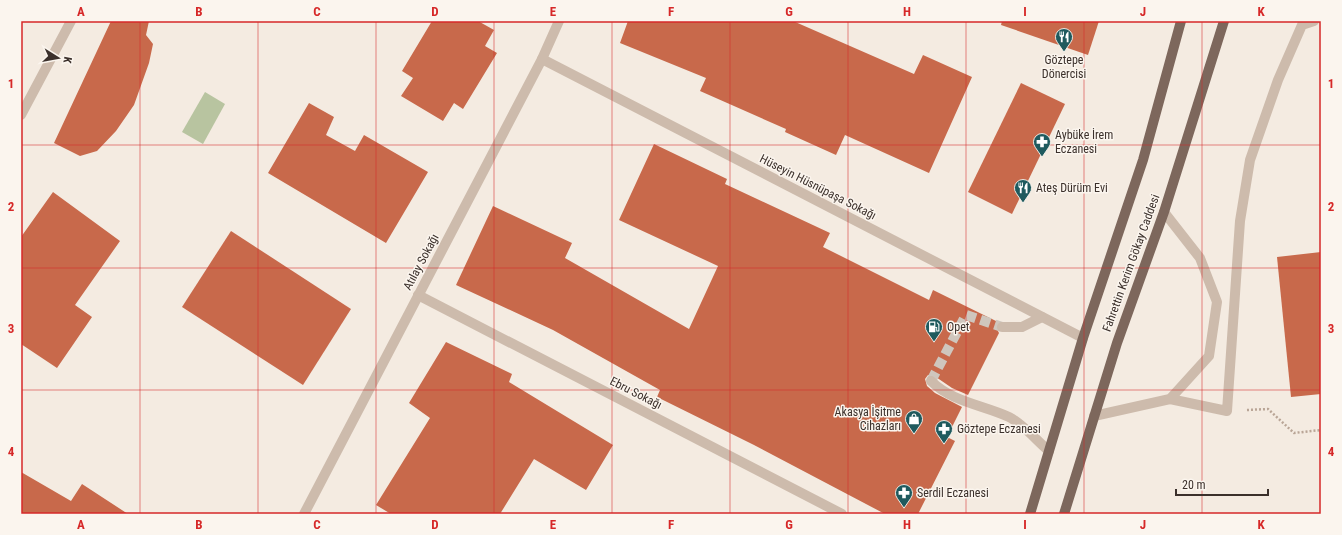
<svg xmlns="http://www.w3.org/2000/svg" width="1342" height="535" font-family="'Roboto Condensed',sans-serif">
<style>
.green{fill:#b8c4a0}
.building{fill:#c8694b}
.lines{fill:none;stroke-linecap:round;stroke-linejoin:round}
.minor-tunnel{stroke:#cfc6bd;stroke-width:10;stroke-dasharray:10 5;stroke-linecap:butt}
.path{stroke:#b9a596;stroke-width:2.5;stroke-dasharray:2 2;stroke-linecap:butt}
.minor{stroke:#cdbbac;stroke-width:10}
.major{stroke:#7d675c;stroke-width:10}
.grid{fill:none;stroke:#d62828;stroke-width:1;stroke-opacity:0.55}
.labels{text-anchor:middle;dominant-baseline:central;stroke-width:3;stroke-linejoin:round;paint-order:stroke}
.poi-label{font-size:12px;fill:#3b302b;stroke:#fbf5ee;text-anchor:start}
.street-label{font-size:12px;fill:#3b302b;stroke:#fbf5ee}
.neatline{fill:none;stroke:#d62828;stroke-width:1.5}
.grid-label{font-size:13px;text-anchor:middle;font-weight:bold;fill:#d62828}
</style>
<rect width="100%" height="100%" fill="#f4ebe1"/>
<polygon class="green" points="205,92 225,104 203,144 182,132"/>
<g class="building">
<polygon points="111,21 149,21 146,35 153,44 149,63 134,105 116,131 97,151 80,156 54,143"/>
<polygon points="432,21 478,21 494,30 485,46 497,53 463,109 454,103 443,121 401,96 413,78 402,71"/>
<polygon points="628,21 793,21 914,74 923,55 972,77 929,173 845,135 836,155 785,132 786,129 700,91 706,78 620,43"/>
<polygon points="1002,21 1099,21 1088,55 1001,25"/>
<polygon points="1021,83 1065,104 1012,214 968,192"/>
<polygon points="309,103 334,117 326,135 355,151 364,135 428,172 386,243 268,173"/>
<polygon points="654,144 727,179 725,184 830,233 823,247 929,300 933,290 998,322 996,327 999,333 968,395 952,388 933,375 928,375 925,379 927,386 935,393 962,407 947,437 955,441 918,514 885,514 754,445 657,397 660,390 553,330 456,285 493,206 572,243 565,258 689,329 718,266 619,220"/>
<polygon points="53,192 120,241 75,305 92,317 57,368 21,344 21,237"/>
<polygon points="231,231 351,309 303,385 182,307"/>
<polygon points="1321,252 1321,394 1291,397 1277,257"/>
<polygon points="446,342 512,374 509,382 613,445 586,490 534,459 500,514 391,514 376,505 430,418 409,403"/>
<polygon points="21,472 71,501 82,484 128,514 21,514"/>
</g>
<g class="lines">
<polyline class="minor-tunnel" points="931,381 966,315 1002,327"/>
<polyline class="path" points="1247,410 1268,409 1294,433 1321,430"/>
<g class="minor">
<polyline points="542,59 1083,338"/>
<polyline points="21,115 71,21"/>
<polyline points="418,295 842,514"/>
<polyline points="1002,327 1022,327 1042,317"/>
<path d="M931 381C952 402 983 405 1009 417 1022 423 1038 442 1049 451"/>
<polyline points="1170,399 1227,411 1240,221 1250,160 1278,80 1302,25 1314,21"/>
<polyline points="1094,416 1170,399 1209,356 1217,302 1200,258 1164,212"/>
<polyline points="304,514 542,59 559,21"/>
</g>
<g class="major">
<polyline points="1030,514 1083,338 1143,160 1181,21"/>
<polyline points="1064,514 1117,343 1164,212 1224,21"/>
</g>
</g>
<path class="grid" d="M140 21V514M258 21V514M376 21V514M494 21V514M612 21V514M730 21V514M848 21V514M966 21V514M1084 21V514M1202 21V514M21 145H1321M21 268H1321M21 390H1321"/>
<defs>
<symbol id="restaurant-pin" viewBox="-11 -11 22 30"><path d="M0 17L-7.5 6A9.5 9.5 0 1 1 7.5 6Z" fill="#1f5a5e" stroke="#fbf5ee"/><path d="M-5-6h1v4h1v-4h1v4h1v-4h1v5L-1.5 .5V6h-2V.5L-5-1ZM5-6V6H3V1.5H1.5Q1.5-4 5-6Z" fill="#fff"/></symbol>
<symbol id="pharmacy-pin" viewBox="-11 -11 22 30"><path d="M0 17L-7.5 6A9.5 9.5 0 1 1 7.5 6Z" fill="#1f5a5e" stroke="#fbf5ee"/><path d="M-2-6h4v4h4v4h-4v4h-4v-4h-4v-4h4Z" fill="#fff"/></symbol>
<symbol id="fuel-pin" viewBox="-11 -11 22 30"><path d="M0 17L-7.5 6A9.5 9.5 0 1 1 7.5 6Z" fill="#1f5a5e" stroke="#fbf5ee"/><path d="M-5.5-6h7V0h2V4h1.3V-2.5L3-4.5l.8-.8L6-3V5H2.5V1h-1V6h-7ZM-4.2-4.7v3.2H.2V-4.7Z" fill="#fff"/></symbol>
<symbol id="shop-pin" viewBox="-11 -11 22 30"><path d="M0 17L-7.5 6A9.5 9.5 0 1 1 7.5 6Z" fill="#1f5a5e" stroke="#fbf5ee"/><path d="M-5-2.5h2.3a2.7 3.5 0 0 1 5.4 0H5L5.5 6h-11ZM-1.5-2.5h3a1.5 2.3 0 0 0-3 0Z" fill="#fff"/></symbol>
</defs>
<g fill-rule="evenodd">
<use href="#restaurant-pin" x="1054" y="27" width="20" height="27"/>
<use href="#pharmacy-pin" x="1032" y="132" width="20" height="27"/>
<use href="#restaurant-pin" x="1013" y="178" width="20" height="27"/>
<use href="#fuel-pin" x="924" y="317" width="20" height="27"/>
<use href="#shop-pin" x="904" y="409" width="20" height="27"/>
<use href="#pharmacy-pin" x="934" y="419" width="20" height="27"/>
<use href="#pharmacy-pin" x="894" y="483" width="20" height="27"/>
</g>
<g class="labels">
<g class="poi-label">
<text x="1064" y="60" text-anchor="middle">Göztepe<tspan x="1064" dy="14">Dönercisi</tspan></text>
<text x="1055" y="135">Aybüke İrem<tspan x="1055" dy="14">Eczanesi</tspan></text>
<text x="1036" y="188">Ateş Dürüm Evi</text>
<text x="947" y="327">Opet</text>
<text x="901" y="412" text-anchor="end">Akasya İşitme<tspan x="901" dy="14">Cihazları</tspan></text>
<text x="957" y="429">Göztepe Eczanesi</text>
<text x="917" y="493">Serdil Eczanesi</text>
</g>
<g class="street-label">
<text transform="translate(818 187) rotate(27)">Hüseyin Hüsnüpaşa Sokağı</text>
<text transform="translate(421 262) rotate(-62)">Atılay Sokağı</text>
<text transform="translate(1131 263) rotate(-70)">Fahrettin Kerim Gökay Caddesi</text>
<text transform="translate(636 393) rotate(27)">Ebru Sokağı</text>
</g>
</g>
<rect width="1342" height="535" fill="none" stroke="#fbf5ee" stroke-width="44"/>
<g transform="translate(58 58) rotate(101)" stroke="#fbf5ee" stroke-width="3" paint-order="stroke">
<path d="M0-3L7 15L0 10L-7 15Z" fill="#3b302b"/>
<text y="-6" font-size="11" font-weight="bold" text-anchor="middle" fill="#3b302b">K</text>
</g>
<path d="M1176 489v6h92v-6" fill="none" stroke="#3b302b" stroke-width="2"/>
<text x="1182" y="489" font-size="12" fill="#3b302b" stroke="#fbf5ee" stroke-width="3" paint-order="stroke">20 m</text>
<rect x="22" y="22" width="1298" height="491" class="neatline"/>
<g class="grid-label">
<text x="81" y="16">A</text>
<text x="199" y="16">B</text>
<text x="317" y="16">C</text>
<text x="435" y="16">D</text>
<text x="553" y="16">E</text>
<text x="671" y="16">F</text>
<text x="789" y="16">G</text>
<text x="907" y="16">H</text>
<text x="1025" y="16">I</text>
<text x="1143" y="16">J</text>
<text x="1261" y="16">K</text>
<text x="11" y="88">1</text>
<text x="1331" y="88">1</text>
<text x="11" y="211">2</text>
<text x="1331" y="211">2</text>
<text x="11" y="333">3</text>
<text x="1331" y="333">3</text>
<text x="11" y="456">4</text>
<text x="1331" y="456">4</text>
<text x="81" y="529">A</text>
<text x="199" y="529">B</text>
<text x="317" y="529">C</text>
<text x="435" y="529">D</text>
<text x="553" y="529">E</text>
<text x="671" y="529">F</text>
<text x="789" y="529">G</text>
<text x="907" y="529">H</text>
<text x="1025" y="529">I</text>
<text x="1143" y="529">J</text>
<text x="1261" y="529">K</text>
</g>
</svg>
